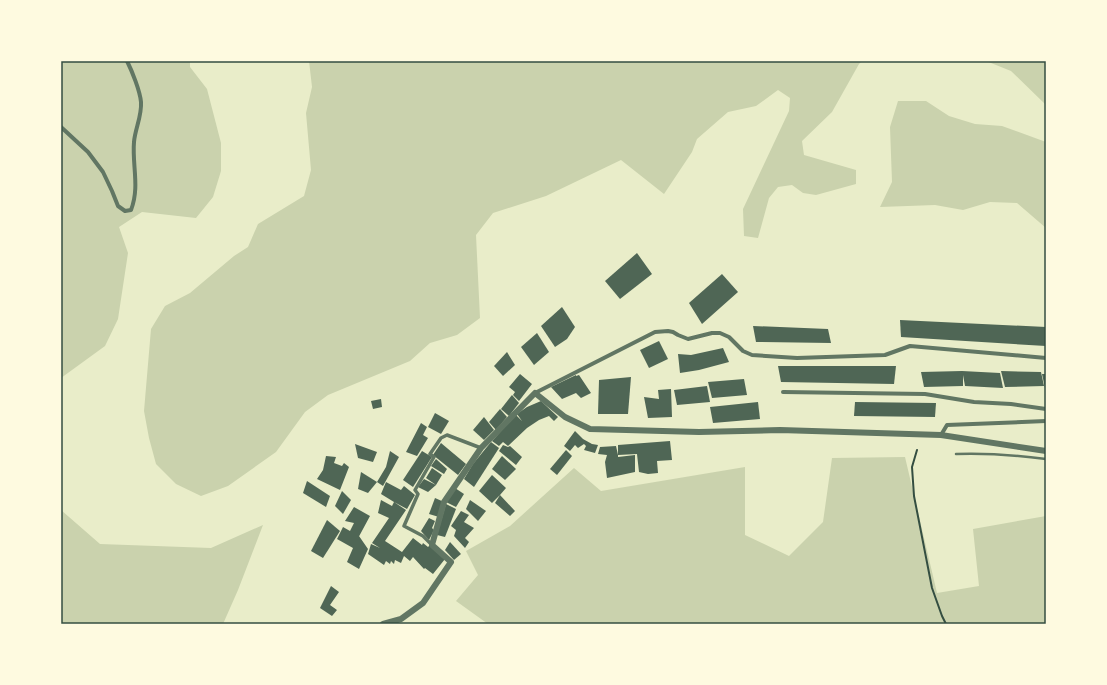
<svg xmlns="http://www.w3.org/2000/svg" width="1107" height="685" font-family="Jost,sans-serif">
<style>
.green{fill:#cad2ad}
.building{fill:#4f6655}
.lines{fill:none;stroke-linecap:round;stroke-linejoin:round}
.path{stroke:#344e41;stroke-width:2}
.service{stroke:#617663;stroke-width:2.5}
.pedestrian{stroke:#617663;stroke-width:3.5}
.minor{stroke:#617663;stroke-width:4}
.tertiary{stroke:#617663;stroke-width:6}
.neatline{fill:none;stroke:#344e41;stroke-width:1.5}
</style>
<rect width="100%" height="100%" fill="#e9edc9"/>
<g class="green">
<polygon points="61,61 190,61 190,67 207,89 221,143 221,171 213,197 196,218 142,212 119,227 128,253 118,319 105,346 61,378"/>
<polygon points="309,61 862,61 859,64 832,112 802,141 804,155 856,170 856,184 816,195 803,193 792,185 778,187 769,198 758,238 744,236 743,209 789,111 790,98 778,90 756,106 728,112 697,139 692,152 664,194 621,160 546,196 493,213 476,235 480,318 457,335 430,343 410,361 328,395 305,412 276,452 228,486 201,496 176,484 156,464 149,438 144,411 151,329 165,306 190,293 234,256 248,247 258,224 304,196 311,170 306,113 312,87"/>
<polygon points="986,61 1046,61 1046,105 1011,71"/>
<polygon points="898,101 926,101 949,116 975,124 1002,126 1046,142 1046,228 1017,203 990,202 963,210 935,205 880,207 892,182 890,127"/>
<polygon points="905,457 937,593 979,586 973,529 1046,516 1046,624 488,624 456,601 478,575 466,551 510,526 574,468 601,491 745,467 745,535 789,556 823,522 832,458"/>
<polygon points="61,510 100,544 211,548 263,525 238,590 223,624 61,624"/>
</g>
<g class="building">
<polygon points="637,253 652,274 620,299 605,281"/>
<polygon points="722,274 738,292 702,324 689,303"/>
<polygon points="562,307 575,327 567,339 555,347 541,326"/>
<polygon points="900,320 1046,327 1046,346 901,337"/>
<polygon points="753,326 828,329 831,343 756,342"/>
<polygon points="537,333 549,352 534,365 521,347"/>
<polygon points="659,341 668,359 649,368 640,350"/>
<polygon points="723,348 729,362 699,370 680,373 678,354 691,355"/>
<polygon points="507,352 515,365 503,376 494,366"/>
<polygon points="778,366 896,366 894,384 781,382"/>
<polygon points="962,371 1000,373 1003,388 965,386 963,375 963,386 924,387 921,372"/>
<polygon points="1001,371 1041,372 1044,386 1005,387"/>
<polygon points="520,374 532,384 519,401 513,395 515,392 509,387"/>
<polygon points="1042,374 1046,374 1046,388 1045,388"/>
<polygon points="576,375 576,376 579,375 591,393 581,398 576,393 562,399 551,387"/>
<polygon points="631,377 628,414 598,414 599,380"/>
<polygon points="744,379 747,395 712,398 708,382"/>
<polygon points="707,386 710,402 677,405 674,390"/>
<polygon points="671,389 672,417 648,418 644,397 659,399 658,390"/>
<polygon points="512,395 519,403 509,416 501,409"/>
<polygon points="381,399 382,407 373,409 371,401"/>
<polygon points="541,401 558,417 554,421 549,416 539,420 527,428 508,446 503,442 499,446 492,441 516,415 522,421 517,414 527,407"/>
<polygon points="758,402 760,419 713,423 710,407"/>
<polygon points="855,402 936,403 935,417 854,416"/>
<polygon points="500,409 507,417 496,430 489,422"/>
<polygon points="435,413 449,421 441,434 428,427"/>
<polygon points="484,417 494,430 484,440 473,430"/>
<polygon points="421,423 427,427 423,435 428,438 417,456 406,452"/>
<polygon points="575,431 583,439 592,444 598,445 595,453 584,450 586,446 584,444 578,448 575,445 570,451 564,446"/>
<polygon points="670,441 672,460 657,461 658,473 648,474 639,472 637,454 618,455 618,457 635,455 635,472 607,478 605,462 607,455 598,454 600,447 616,446 618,455 618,445"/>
<polygon points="491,442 499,448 474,487 464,479 473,464"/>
<polygon points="441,443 466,464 458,475 433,455"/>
<polygon points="355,444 377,452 373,462 358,458"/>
<polygon points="503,445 508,447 510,446 522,457 516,465 499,451"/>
<polygon points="566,450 572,456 557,475 550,469"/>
<polygon points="390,451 399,457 383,486 377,482 386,467"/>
<polygon points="422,451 432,457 413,487 403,480"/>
<polygon points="326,456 336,457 334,463 342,466 344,463 349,467 340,490 317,479 323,470"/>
<polygon points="502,456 516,469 505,480 492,469"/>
<polygon points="436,459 447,469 444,474 431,466"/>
<polygon points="432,468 442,475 436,485 428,492 418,487 424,479 436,485 426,478"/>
<polygon points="361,472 377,482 368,493 358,489"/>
<polygon points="492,475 506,488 500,495 515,511 510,516 495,503 500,495 492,503 479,491"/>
<polygon points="307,481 330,496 326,507 303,493"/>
<polygon points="386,482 401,490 404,486 415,495 407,509 394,502 406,510 385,541 402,552 413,538 422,545 423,543 428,547 430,545 445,559 433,574 425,568 424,569 413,557 410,561 404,556 401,563 395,560 394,564 391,561 390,564 386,561 384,565 368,554 371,544 380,548 372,543 389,518 378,513 381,500 392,506 394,502 381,494"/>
<polygon points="455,488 464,494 456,507 446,502"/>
<polygon points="342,491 351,500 343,514 335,506"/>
<polygon points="435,498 444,502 439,517 429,514"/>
<polygon points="470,500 486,511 478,521 466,509"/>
<polygon points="446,504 456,509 445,537 437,535"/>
<polygon points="354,507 370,516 356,542 359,536 368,549 359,569 347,562 353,548 337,539 343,527 350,531 354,523 345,521"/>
<polygon points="461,511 469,515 464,522 474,528 465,538 469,542 465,548 454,536 456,530 451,526"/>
<polygon points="429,518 435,521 432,528 434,530 429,540 421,531"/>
<polygon points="327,520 340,531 323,558 311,551"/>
<polygon points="450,542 461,554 454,560 445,550"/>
<polygon points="331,586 339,592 330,605 337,610 332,616 320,608"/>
</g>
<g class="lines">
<polyline class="path" points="917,450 912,467 914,496 932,588 942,616 946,624"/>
<path class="service" d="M956 454C987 453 1016 455 1046 459"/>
<polyline class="pedestrian" points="432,545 423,536 404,526 418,494 415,490 434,457 430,454 441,438 447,435 481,448"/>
<g class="minor">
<path d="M61 127 88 152 103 172 112 191 118 206 125 211 131 210C140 187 132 165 134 142 135 129 142 116 141 102 140 91 132 71 127 61"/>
<polyline points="783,392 925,394 974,402 1011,404 1046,409"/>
<polyline points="535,393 655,332 668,331 673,332 678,335 688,339 712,333 720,333 729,337 743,351 752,355 797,358 885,355 910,346 1046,358"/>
<polyline points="941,435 947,425 1046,421"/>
</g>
<polyline class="tertiary" points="383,624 401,619 423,603 451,562 432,545 444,502 481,448 535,393 565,417 590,429 699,432 780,430 941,435 1046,451"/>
</g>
<rect width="1107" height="685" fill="none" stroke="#fefae0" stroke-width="124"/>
<rect x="62" y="62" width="983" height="561" class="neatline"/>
</svg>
